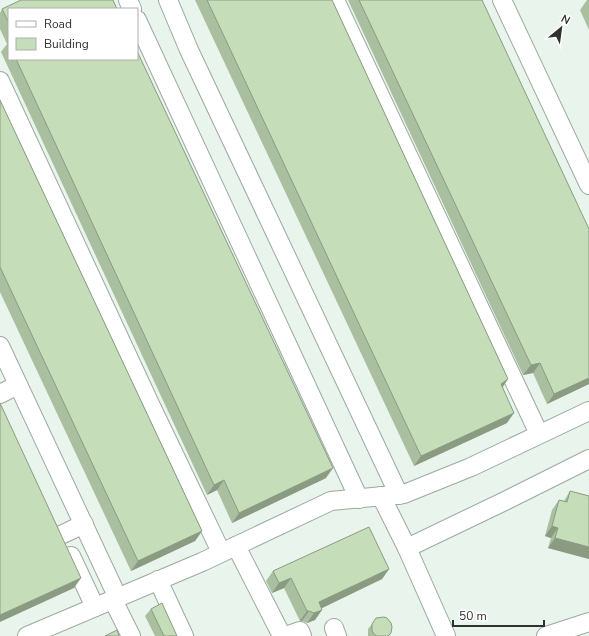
<svg xmlns="http://www.w3.org/2000/svg" width="589" height="636" font-family="'Nunito Sans',sans-serif">
<style>
.lines{fill:none;stroke-linecap:round;stroke-linejoin:round}
.minor-casing{stroke:#9da8a1;stroke-width:20}
.minor{stroke:#fff;stroke-width:18}
.wall{fill:#a9bf9f}
.shaded-wall{fill:#8a9b82}
.building{fill:#c5deb9;stroke:#8a9b82}
</style>
<rect width="100%" height="100%" fill="#e9f4ec"/>
<g class="lines">
<defs>
<g id="minor">
<polyline points="128,0 132,9"/>
<polyline points="168,0 189,50 399,495"/>
<polyline points="335,0 539,434"/>
<polyline points="502,0 589,185"/>
<polyline points="137,20 359,499"/>
<polyline points="0,81 150,404 221,552"/>
<polyline points="0,346 118,598"/>
<polyline points="0,394 18,385"/>
<polyline points="381,496 407,548 446,636"/>
<polyline points="61,535 84,524"/>
<polyline points="236,546 282,636"/>
<polyline points="407,548 505,501 589,459"/>
<polyline points="71,556 95,607"/>
<polyline points="158,580 184,636"/>
<polyline points="113,600 131,636"/>
<polyline points="334,628 337,636"/>
<polyline points="27,636 202,562 331,501 404,494 471,467 589,411"/>
<polyline points="286,636 300,631 302,636"/>
<polyline points="546,636 589,622"/>
</g>
</defs>
<use href="#minor" class="minor-casing"/>
<use href="#minor" class="minor"/>
</g>
<g class="wall">
<polygon points="195,0 332,0 508,379 503,387 507,423 414,466"/>
<polygon points="348,0 482,0 589,384 547,404 533,373 523,375"/>
<polygon points="587,0 589,0 589,30 580,10"/>
<polygon points="2,9 9,9 9,59 137,59 326,478 232,523 217,490 207,495 1,52 7,44 0,29 0,13"/>
<polygon points="0,100 202,531 195,541 131,571 0,292"/>
<polygon points="570,491 589,496 589,559 548,548 551,538 545,536 552,510 559,500 564,501"/>
<polygon points="389,569 382,579 321,608 315,620 307,623 302,621 300,621 284,588 272,593 266,581 273,571"/>
<polygon points="151,609 177,636 155,636 145,616"/>
<polygon points="372,624 391,633 389,636 368,636 368,629"/>
</g>
<g class="shaded-wall">
<polygon points="540,363 533,373 523,375 531,365"/>
<polygon points="589,378 589,384 547,404 554,394"/>
<polygon points="508,379 501,389 501,384"/>
<polygon points="514,413 507,423 414,466 421,456"/>
<polygon points="333,468 326,478 232,523 239,513"/>
<polygon points="224,480 217,490 207,495 214,485"/>
<polygon points="552,526 558,528 551,538 545,536"/>
<polygon points="202,531 195,541 131,571 138,561"/>
<polygon points="555,538 589,547 589,559 548,548"/>
<polygon points="389,569 382,579 312,613 319,602"/>
<polygon points="81,578 74,588 0,622 0,615"/>
<polygon points="291,578 284,588 272,593 279,583"/>
<polygon points="322,610 315,620 307,623 314,613"/>
<polygon points="307,611 309,611 302,621 300,621"/>
</g>
<g class="building">
<polygon points="21,0 113,0 117,9 9,9 9,23 2,9"/>
<polygon points="207,0 332,0 508,379 501,384 514,413 421,456"/>
<polygon points="359,0 482,0 589,229 589,378 554,394 540,363 531,365"/>
<polygon points="137,51 333,468 239,513 224,480 214,485 16,59 137,59"/>
<polygon points="0,100 202,531 138,561 0,267"/>
<polygon points="0,403 81,578 0,615"/>
<polygon points="570,491 589,496 589,547 555,538 558,528 552,526 559,500 567,502"/>
<polygon points="369,527 389,569 319,602 322,610 314,613 309,611 307,611 291,578 279,583 273,571"/>
<polygon points="162,603 177,636 164,636 151,609"/>
<polygon points="384,617 387,618 391,623 392,627 391,633 388,636 376,636 372,631 372,624 376,618"/>
<polygon points="117,630 119,636 105,636"/>
</g>
<rect x="8" y="8" width="130" height="52" fill="#ffffff" stroke="#acadac"/>
<rect x="16" y="21" width="20" height="6" fill="#ffffff" stroke="#acadac"/>
<text x="44" y="28" font-size="12" fill="#2f3330">Road</text>
<rect x="16" y="38" width="20" height="12" fill="#c5deb9" stroke="#acadac"/>
<text x="44" y="48" font-size="12" fill="#2f3330">Building</text>
<g transform="translate(561 28) rotate(29)" stroke="#ffffff" stroke-width="3" paint-order="stroke">
<path d="M0-3L7 15L0 10L-7 15Z" fill="#2f3330"/>
<text y="-6" font-size="11" font-weight="bold" text-anchor="middle" fill="#2f3330">N</text>
</g>
<path d="M453 620v6h91v-6" fill="none" stroke="#2f3330" stroke-width="2"/>
<text x="459" y="620" font-size="12" fill="#2f3330" stroke="#ffffff" stroke-width="3" paint-order="stroke">50 m</text>
</svg>
